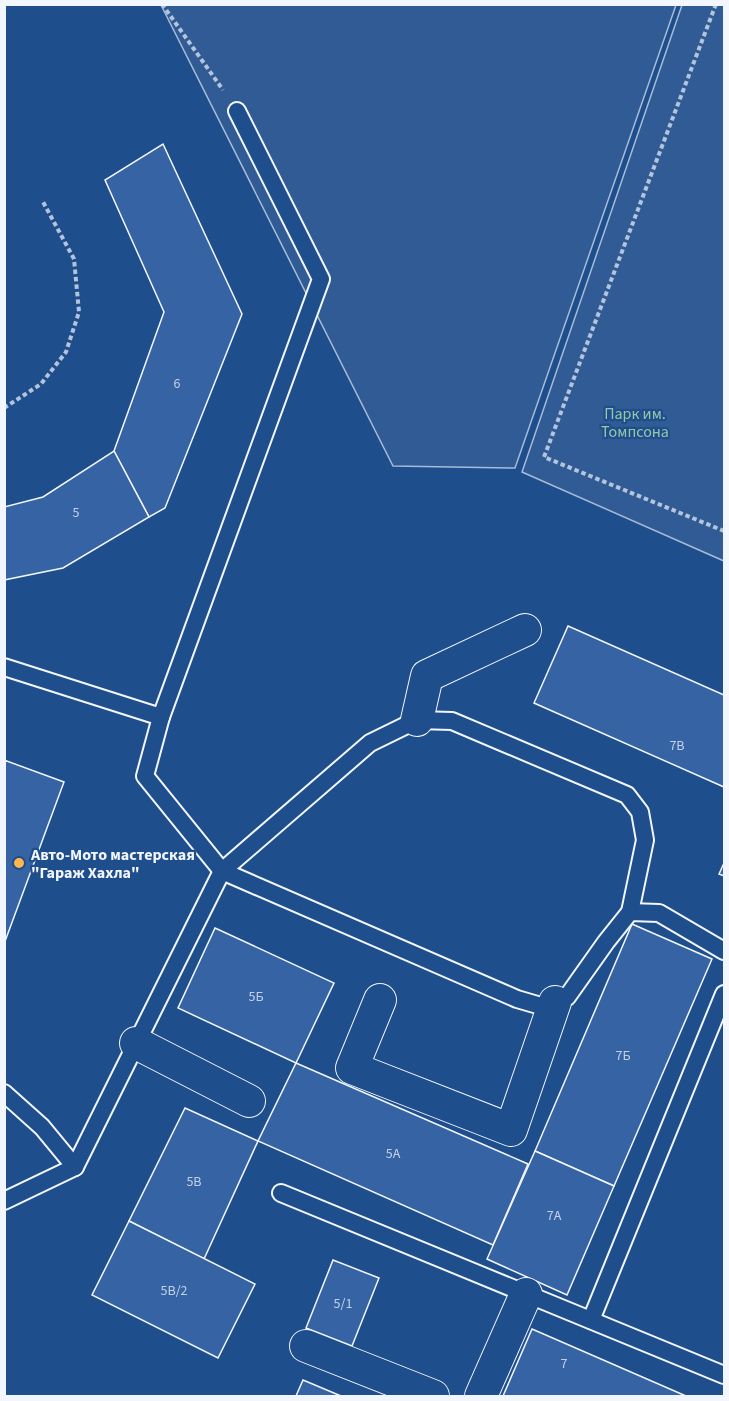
<svg xmlns="http://www.w3.org/2000/svg" width="729" height="1401" font-family="'Source Sans 3',sans-serif">
  <rect width="100%" height="100%" fill="#1f4e8c"/>
  <!-- built -->
  <g fill="#305b95" stroke="#a8bbd7" stroke-width="1.5">
    <polygon points="161,5 676,5 515,468 393,466"/>
    <polygon points="682,5 724,5 724,561 522,472"/>
  </g>
  <!-- building -->
  <g fill="#3563a3" stroke="#f2f6ff" stroke-width="1.5">
    <polygon points="163,144 242,314 165,508 149,517 114,451 164,312 105,180"/>
    <polygon points="114,451 149,517 63,568 4,580 4,507 43,497"/>
    <polygon points="568,626 724,695 724,787 534,703"/>
    <polygon points="4,760 64,782 4,944"/>
    <polygon points="724,863 724,876 719,874"/>
    <polygon points="632,924 712,959 614,1186 535,1151"/>
    <polygon points="215,928 334,983 296,1063 178,1008"/>
    <polygon points="296,1063 528,1164 493,1245 258,1141"/>
    <polygon points="185,1108 258,1141 204,1259 129,1221"/>
    <polygon points="535,1151 614,1186 567,1295 487,1259"/>
    <polygon points="129,1221 255,1284 218,1358 92,1295"/>
    <polygon points="333,1260 379,1278 352,1346 306,1328"/>
    <polygon points="532,1329 686,1396 503,1396"/>
    <polygon points="303,1380 341,1396 296,1396"/>
  </g>
  <g fill="none" stroke-linecap="round" stroke-linejoin="round">
    <defs>
      <g id="lane">
        <polyline points="4,667 161,717 145,776 222,871 370,743 417,720 452,721 627,795 640,812 645,840 630,912"/>
        <polyline points="161,717 321,279 237,111"/>
        <polyline points="4,1093 42,1127 75,1167"/>
        <polyline points="281,1193 724,1375"/>
        <polyline points="4,1201 75,1167 222,871 517,999 541,1006 567,997 606,942 630,912 659,913 724,951"/>
        <polyline points="591,1320 724,994"/>
      </g>
      <g id="street">
        <polyline points="417,720 427,676 525,630"/>
        <polyline points="380,1000 352,1068 511,1130 555,1002"/>
        <polyline points="136,1043 249,1101"/>
        <polyline points="306,1346 433,1396"/>
        <polyline points="481,1396 526,1294"/>
      </g>
    </defs>
    <!-- lane casing -->
    <use href="#lane" stroke="#f2f6ff" stroke-width="20"/>
    <!-- street casing -->
    <use href="#street" stroke="#f2f6ff" stroke-width="34"/>
    <!-- path -->
    <g stroke="#b3c4dc" stroke-width="4" stroke-dasharray="4.5 3" stroke-linecap="butt">
      <polyline points="162,4 223,90"/>
      <polyline points="716,4 544,457 724,531"/>
      <polyline points="4,408 41,384 66,352 79,312 74,259 42,200"/>
    </g>
    <!-- lane -->
    <use href="#lane" stroke="#1f4e8c" stroke-width="16"/>
    <!-- street -->
    <use href="#street" stroke="#1f4e8c" stroke-width="32"/>
  </g>
  <!-- markers -->
  <circle fill="#ffb74d" stroke="#1f4e8c" stroke-width="2" cx="19" cy="863" r="6"/>
  <g text-anchor="middle" stroke-width="4.5" stroke-linejoin="round" paint-order="stroke">
    <!-- number labels -->
    <g font-size="14" fill="#c3d1e8">
      <text x="177" y="388">6</text>
      <text x="76" y="517">5</text>
      <text x="677" y="750">7В</text>
      <text x="256" y="1001">5Б</text>
      <text x="623" y="1060">7Б</text>
      <text x="393" y="1158">5А</text>
      <text x="194" y="1186">5В</text>
      <text x="554" y="1220">7А</text>
      <text x="174" y="1295">5В/2</text>
      <text x="343" y="1308">5/1</text>
      <text x="564" y="1368">7</text>
    </g>
    <!-- park labels -->
    <g font-size="16" fill="#97c8a6" stroke="#1f4e8c">
      <text x="635" y="419">Парк им.<tspan x="635" dy="18">Томпсона</tspan></text>
    </g>
    <!-- poi labels -->
    <g font-size="16" font-weight="bold" fill="#f2f6ff" stroke="#1f4e8c" text-anchor="start">
      <text x="31" y="860">Авто-Мото мастерская<tspan x="31" dy="18">"Гараж Хахла"</tspan></text>
    </g>
  </g>
  <!-- border -->
  <rect width="729" height="1401" fill="none" stroke="#f2f6ff" stroke-width="12"/>
</svg>
